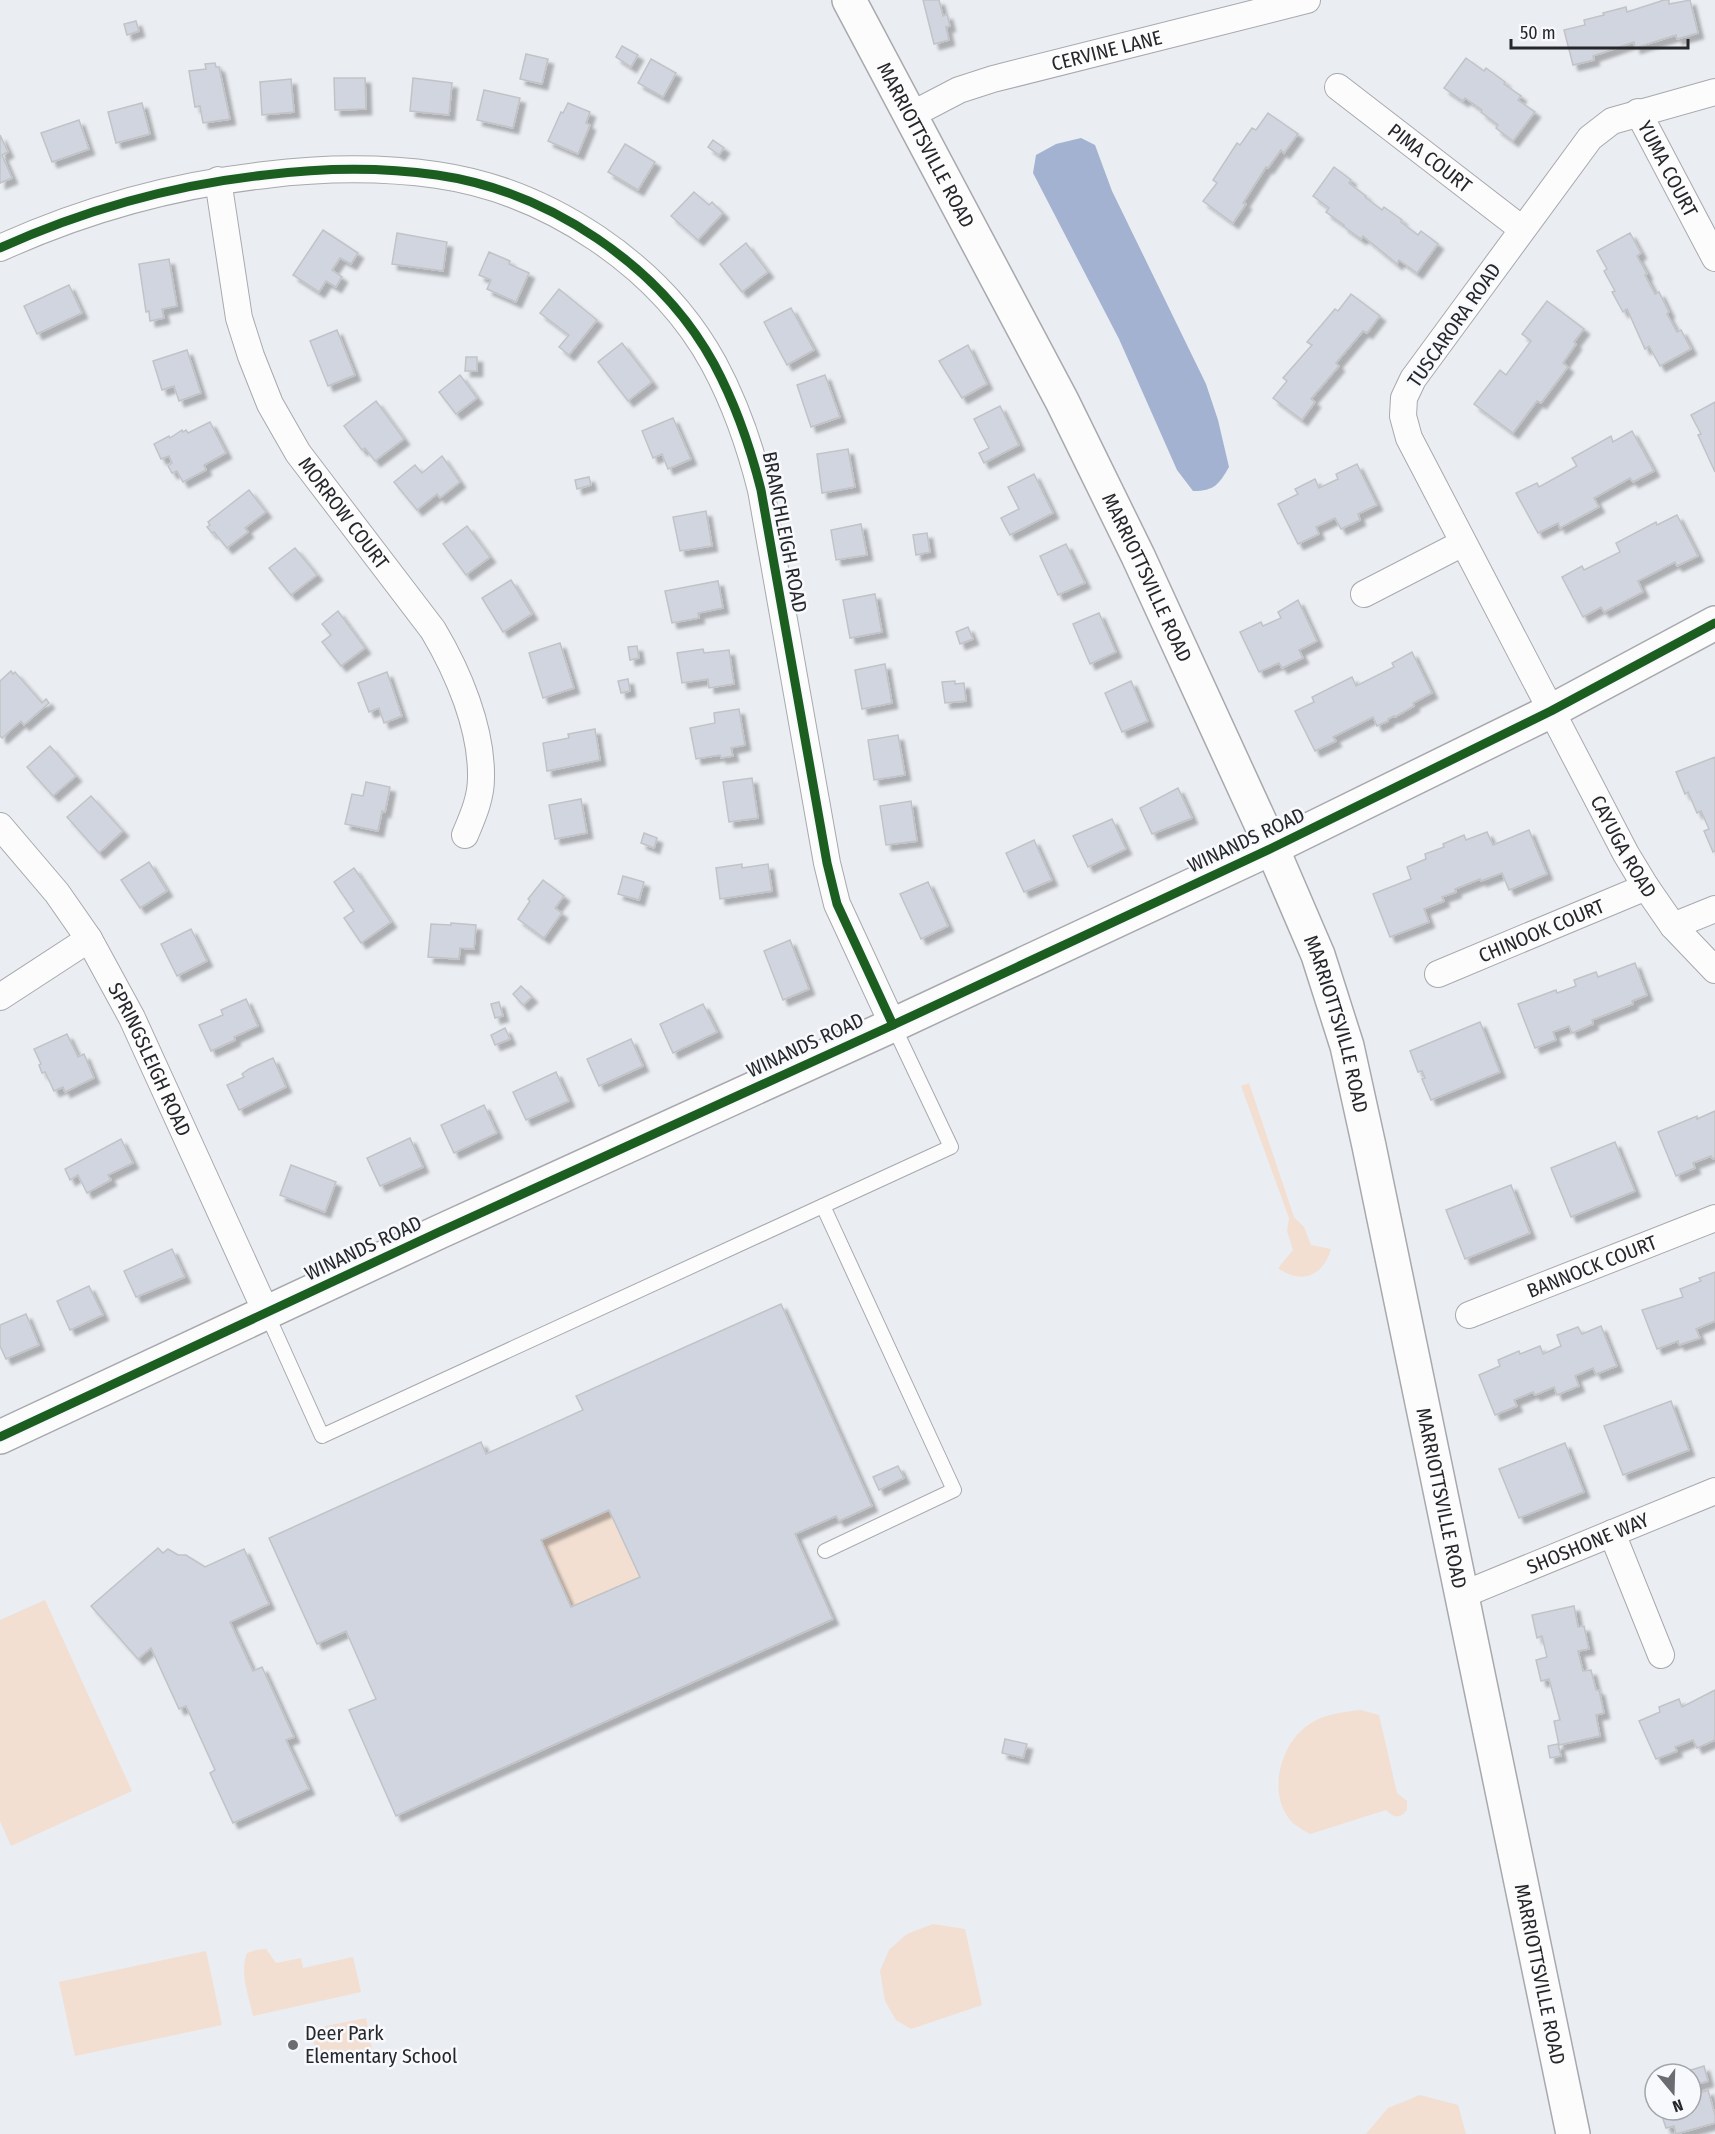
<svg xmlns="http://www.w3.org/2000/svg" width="1715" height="2134" font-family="'Fira Sans Condensed',sans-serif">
  <defs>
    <filter id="shadow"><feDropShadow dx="5.5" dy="5.5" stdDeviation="1.5" flood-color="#0004"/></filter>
  </defs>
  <rect width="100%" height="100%" fill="#eaedf2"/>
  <!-- green -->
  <g fill="#f2dfd2">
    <path d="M1249 1083 1294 1217 1304 1227 1311 1245 1331 1249C1323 1276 1302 1285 1278 1268L1293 1250 1287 1231 1289 1218 1241 1086Z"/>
    <polygon points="609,1510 640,1577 571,1607 541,1540"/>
    <polygon points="45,1600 132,1791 11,1846 0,1821 0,1620"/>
    <path d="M1361 1710 1379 1715 1397 1793 1407 1801V1810C1400 1819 1394 1818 1386 1810L1310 1834C1305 1831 1299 1828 1294 1824 1266 1798 1279 1745 1308 1725 1324 1714 1342 1712 1361 1710Z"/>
    <polygon points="933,1924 965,1929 982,2005 911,2029 896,2020 885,2001 880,1971 889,1950 907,1934"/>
    <path d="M266 1949 276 1963 301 1958 303 1968 353 1957 361 1992 253 2016C249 1996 239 1973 247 1953L256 1950Z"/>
    <polygon points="206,1951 222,2025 75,2056 59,1982"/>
    <polygon points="366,2018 372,2049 317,2060 311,2029"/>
    <polygon points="1420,2095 1458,2105 1466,2134 1366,2134 1388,2108"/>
  </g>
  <!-- water -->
  <path fill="#a3b2d1" d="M1081 138 1095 145 1112 191 1206 384 1218 420 1229 467C1219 484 1215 491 1193 491L1177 470 1119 339 1033 173 1036 155 1056 144Z"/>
  <!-- building -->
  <g fill="#d0d5df" stroke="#c1c3c7" stroke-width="1.5" fill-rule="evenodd" filter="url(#shadow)">
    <polygon points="923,0 939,0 943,16 947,14 950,26 946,27 949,40 934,44"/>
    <polygon points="1664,0 1669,0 1669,4 1690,0 1698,33 1677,39 1676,35 1635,48 1634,42 1593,56 1594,60 1573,65 1564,30 1585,25 1584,20 1604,15 1603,13 1626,7 1627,12"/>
    <polygon points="136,21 139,31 127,35 124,24"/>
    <polygon points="622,46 638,55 631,67 616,57"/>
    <polygon points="526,54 548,59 542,84 520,79"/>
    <polygon points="1466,58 1484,71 1486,68 1505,82 1504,84 1521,96 1518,100 1535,112 1513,141 1496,128 1498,125 1481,112 1482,110 1465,98 1463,101 1444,88"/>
    <polygon points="651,59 676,73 663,97 638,83"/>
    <polygon points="215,63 216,67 219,67 230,119 203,123 200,106 195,107 189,71 206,69 205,64"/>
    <polygon points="334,78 365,78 366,109 335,110"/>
    <polygon points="413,78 452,83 449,115 410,111"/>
    <polygon points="291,79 294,112 262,115 260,82"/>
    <polygon points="484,90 520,98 513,128 477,120"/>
    <polygon points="142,103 150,134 116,143 108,112"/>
    <polygon points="568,103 590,112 586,123 590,125 578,154 548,141 561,112 563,113"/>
    <polygon points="1268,113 1298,134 1284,153 1281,150 1268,168 1266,167 1243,203 1246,204 1233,223 1203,201 1217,183 1213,180 1237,143 1240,145 1252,128 1256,130"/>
    <polygon points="79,120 89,149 52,162 41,133"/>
    <polygon points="0,135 8,152 2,155 12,178 0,183"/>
    <polygon points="713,140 724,148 719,155 708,147"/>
    <polygon points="625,144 655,162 638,190 608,172"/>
    <polygon points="1334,167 1351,180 1349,183 1366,196 1365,197 1382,210 1384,207 1402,220 1401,222 1418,235 1421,231 1438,244 1417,273 1399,260 1397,264 1363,236 1361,239 1343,226 1344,225 1326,212 1329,208 1313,196"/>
    <polygon points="694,192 709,205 712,202 723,213 698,240 671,216"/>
    <polygon points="323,230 358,253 351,264 340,258 332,270 342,277 336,287 326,281 319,292 293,275"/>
    <polygon points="397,233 447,242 443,271 392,264"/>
    <polygon points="1630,233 1641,253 1637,256 1647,274 1645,275 1655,294 1659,292 1669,312 1667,314 1677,332 1681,330 1691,349 1660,366 1649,346 1645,349 1627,309 1623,312 1612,292 1615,291 1604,271 1607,269 1597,251"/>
    <polygon points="746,243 768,272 742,292 720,264"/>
    <polygon points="489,252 510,261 509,264 529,273 516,302 487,289 491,280 479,275"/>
    <polygon points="169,259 177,306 162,309 164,318 150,321 149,311 146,312 139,264"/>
    <polygon points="69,285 82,313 37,334 24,306"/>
    <polygon points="559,289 597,320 569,355 559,347 569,335 540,313"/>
    <polygon points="1351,294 1380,316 1367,333 1363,331 1336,363 1339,366 1311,399 1315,402 1302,420 1273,398 1287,381 1283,378 1312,345 1307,342 1335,309 1338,311"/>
    <polygon points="1547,301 1584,329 1574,342 1576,344 1563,363 1568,367 1541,403 1537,401 1513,433 1474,404 1500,370 1506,375 1531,341 1522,334"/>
    <polygon points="791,308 814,350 787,365 764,322"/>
    <polygon points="337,330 355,375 328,386 310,341"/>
    <polygon points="622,343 652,382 628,401 598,362"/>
    <polygon points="968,345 987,384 962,398 939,361"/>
    <polygon points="187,350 201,393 179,401 174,386 162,390 153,361"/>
    <polygon points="466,357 477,357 477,371 465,371"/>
    <polygon points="460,375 477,398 456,414 439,392"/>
    <polygon points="825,375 840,417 811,427 797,385"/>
    <polygon points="376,401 404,439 375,461 365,448 362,450 344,426"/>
    <polygon points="1715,402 1715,472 1698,435 1701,434 1691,415"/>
    <polygon points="1000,406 1019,445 984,463 979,453 989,448 974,419"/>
    <polygon points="673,418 691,459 668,469 662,454 653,458 642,431"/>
    <polygon points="210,422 226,453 204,465 206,470 183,482 177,471 172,473 168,466 172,463 169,456 161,459 154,444 169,436 170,438 182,430 183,432 186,430 188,433"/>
    <polygon points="1632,431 1654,471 1633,482 1630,478 1594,498 1599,507 1560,528 1558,523 1538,533 1516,493 1537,483 1539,487 1577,466 1572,458 1611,436 1613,442"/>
    <polygon points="848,449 855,487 822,493 817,454"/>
    <polygon points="442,456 460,482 440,498 437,494 417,510 394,482 415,465 422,473"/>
    <polygon points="1357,464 1377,505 1358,514 1360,520 1341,529 1335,518 1316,527 1319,534 1298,544 1278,504 1298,494 1295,489 1315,479 1319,488 1338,479 1336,474"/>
    <polygon points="1034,474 1053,513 1010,535 1001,518 1019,509 1008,487"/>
    <polygon points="589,477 591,485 577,489 575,480"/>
    <polygon points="249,490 266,512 245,528 248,532 227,548 214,532 212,533 207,527 210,525 208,522"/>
    <polygon points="706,511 712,546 680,551 673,517"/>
    <polygon points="1677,515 1698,556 1677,566 1675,562 1638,581 1643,592 1604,612 1601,607 1583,617 1562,577 1582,566 1584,570 1620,552 1616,543 1656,522 1657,525"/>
    <polygon points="861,524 867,555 836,560 831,530"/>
    <polygon points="467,526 490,557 466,575 443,544"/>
    <polygon points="927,533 930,552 916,555 913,535"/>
    <polygon points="1066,544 1085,583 1058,595 1040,556"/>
    <polygon points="295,548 317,575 291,595 269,568"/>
    <polygon points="511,580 532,614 503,632 482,598"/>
    <polygon points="718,581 723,608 698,613 699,618 672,623 665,591"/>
    <polygon points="875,594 882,632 850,638 843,600"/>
    <polygon points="1298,600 1317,641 1299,650 1303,658 1282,668 1279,663 1259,672 1240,632 1261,622 1263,626 1281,618 1278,612"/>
    <polygon points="338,611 365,648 341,666 322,642 331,635 322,624"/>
    <polygon points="1099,613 1116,652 1090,664 1073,624"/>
    <polygon points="968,627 973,639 960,644 956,632"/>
    <polygon points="560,643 574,688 543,698 529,653"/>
    <polygon points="637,646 639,658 630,660 628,647"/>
    <polygon points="703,649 704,653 729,650 734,684 709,688 708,679 682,683 677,653"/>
    <polygon points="1412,652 1432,693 1413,703 1414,706 1395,717 1394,716 1388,719 1388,721 1377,726 1373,717 1333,737 1336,741 1315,751 1295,711 1314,702 1312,697 1352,677 1356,686 1394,667 1392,663"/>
    <polygon points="885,664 892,703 862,709 855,670"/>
    <polygon points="11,671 13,674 15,672 42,703 46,699 49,703 24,725 21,721 2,738 0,736 0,681"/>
    <polygon points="387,672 402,716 384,723 379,708 369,712 358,683"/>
    <polygon points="628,679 630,691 621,693 618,681"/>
    <polygon points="955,681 955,684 964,683 966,701 945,703 942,682"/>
    <polygon points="1131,681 1148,721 1122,732 1105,693"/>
    <polygon points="739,709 745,745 731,748 733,756 721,758 720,755 696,759 690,728 715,723 714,713"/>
    <polygon points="595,729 600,760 547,771 543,743 569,738 568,734"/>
    <polygon points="898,735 905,775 874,780 868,740"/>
    <polygon points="50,746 76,776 53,796 27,767"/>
    <polygon points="1715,757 1715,851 1713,852 1704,831 1709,829 1701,811 1697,813 1688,792 1685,794 1676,772"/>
    <polygon points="752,778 758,818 729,822 723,782"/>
    <polygon points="366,782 390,787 385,812 382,811 378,831 345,824 352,794 363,796"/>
    <polygon points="1178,788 1192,818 1152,834 1140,808"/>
    <polygon points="91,796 123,831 99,853 67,817"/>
    <polygon points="581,799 587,833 555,839 549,805"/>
    <polygon points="911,801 917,841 886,845 880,806"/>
    <polygon points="1112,819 1126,849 1088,867 1073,836"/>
    <polygon points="1529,830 1547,874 1509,890 1502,873 1481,881 1480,879 1455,889 1456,892 1442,897 1444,901 1424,909 1429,922 1390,937 1373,894 1411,879 1407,867 1426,859 1425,854 1444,847 1443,844 1464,835 1466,840 1487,832 1493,845"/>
    <polygon points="644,833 657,838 654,848 641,843"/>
    <polygon points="1034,840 1052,880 1024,892 1006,853"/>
    <polygon points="149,862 167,891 140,908 121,880"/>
    <polygon points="742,864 742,868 768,864 772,891 720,899 716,868"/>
    <polygon points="354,868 391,922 361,943 344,918 354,911 334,882"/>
    <polygon points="623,876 644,882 639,900 618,894"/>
    <polygon points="543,880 564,896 555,908 562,913 544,938 518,919 530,901 528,899"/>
    <polygon points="928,882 948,926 921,939 900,894"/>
    <polygon points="451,923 476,925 474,949 460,948 459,959 428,957 431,924 451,925"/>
    <polygon points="191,929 207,961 177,976 161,944"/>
    <polygon points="790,940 809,989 783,1000 764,951"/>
    <polygon points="1635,963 1647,995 1632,1001 1633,1004 1592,1020 1593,1024 1572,1033 1569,1026 1553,1032 1556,1040 1535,1048 1518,1004 1556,990 1557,993 1576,986 1574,980 1596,972 1598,977"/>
    <polygon points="521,986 532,997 523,1005 513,994"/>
    <polygon points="246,999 258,1026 234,1037 235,1040 211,1051 199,1025 223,1015 221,1010"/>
    <polygon points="499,1002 503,1016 495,1018 491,1004"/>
    <polygon points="703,1004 717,1032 673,1053 660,1024"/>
    <polygon points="1480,1022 1500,1072 1431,1100 1422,1079 1425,1078 1422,1071 1418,1072 1410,1051"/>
    <polygon points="505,1028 510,1039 495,1045 491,1035"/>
    <polygon points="67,1034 78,1057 84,1054 94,1078 65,1092 63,1087 54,1091 45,1072 42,1073 39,1065 41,1064 34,1049"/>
    <polygon points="631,1039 643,1066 599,1086 587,1059"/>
    <polygon points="273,1058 286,1087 239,1110 227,1085 244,1077 242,1074 249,1069"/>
    <polygon points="556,1072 569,1101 526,1120 513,1092"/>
    <polygon points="484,1105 497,1133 454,1153 441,1125"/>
    <polygon points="1715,1111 1715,1158 1713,1159 1711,1156 1693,1163 1695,1168 1676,1176 1658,1132 1697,1116 1697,1119"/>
    <polygon points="410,1138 423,1167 380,1186 367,1158"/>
    <polygon points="121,1139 133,1163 108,1175 111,1180 87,1193 78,1175 70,1180 65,1169"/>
    <polygon points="1615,1142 1635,1191 1571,1217 1551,1168"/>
    <polygon points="291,1165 336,1182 325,1212 280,1195"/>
    <polygon points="1511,1185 1530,1233 1465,1259 1446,1210"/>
    <polygon points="172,1249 185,1277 136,1297 124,1271"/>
    <polygon points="1715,1272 1715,1321 1696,1329 1700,1338 1679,1345 1678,1341 1657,1349 1642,1310 1683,1297 1680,1289 1701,1281 1699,1278"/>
    <polygon points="89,1286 103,1315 70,1330 57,1301"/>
    <path d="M781 1304 872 1506 839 1521 836 1516 795 1534 833 1619 396 1816 349 1710 376 1699 346 1631 317 1644 269 1538 481 1442 486 1454 583 1410 576 1396ZM609 1510 640 1577 571 1607 541 1540Z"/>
    <polygon points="26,1314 39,1345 6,1359 0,1346 0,1325"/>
    <polygon points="1601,1326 1617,1366 1596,1374 1593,1368 1575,1376 1579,1386 1557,1395 1554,1387 1535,1395 1533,1392 1514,1400 1517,1406 1495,1415 1479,1375 1500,1366 1498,1360 1519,1351 1520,1354 1540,1346 1543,1354 1561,1346 1557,1335 1578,1327 1582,1334"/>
    <polygon points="1671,1401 1689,1450 1623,1475 1604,1426"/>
    <polygon points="1565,1443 1584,1492 1519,1518 1499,1469"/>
    <polygon points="898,1466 904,1478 879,1490 873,1477"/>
    <polygon points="158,1548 163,1553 168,1549 178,1555 186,1555 205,1567 244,1549 269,1604 230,1622 253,1671 262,1667 294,1737 286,1740 309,1789 233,1823 210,1773 215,1770 186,1706 179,1709 151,1648 138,1659 91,1606"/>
    <polygon points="1574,1606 1578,1627 1584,1626 1589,1649 1578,1651 1583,1671 1591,1670 1596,1690 1599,1690 1604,1713 1596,1715 1600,1736 1559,1745 1554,1721 1560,1720 1549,1679 1541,1681 1536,1660 1547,1657 1542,1636 1537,1638 1532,1615"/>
    <polygon points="1715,1690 1715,1740 1697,1748 1693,1740 1675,1747 1677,1751 1656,1759 1639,1721 1660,1712 1659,1707 1679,1699 1682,1707"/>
    <polygon points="1005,1739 1027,1744 1023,1758 1002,1753"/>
    <polygon points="1558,1744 1561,1756 1550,1758 1548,1746"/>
    <polygon points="1704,2066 1708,2081 1696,2085 1699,2093 1708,2090 1715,2115 1715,2123 1676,2134 1674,2126 1666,2128 1660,2110 1691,2110 1691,2074 1678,2074"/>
  </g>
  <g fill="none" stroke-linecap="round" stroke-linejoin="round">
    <defs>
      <g id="lane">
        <polyline points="823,1206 954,1490 825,1551"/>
        <polyline points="267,1314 322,1436 951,1147 893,1025"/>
      </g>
      <g id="street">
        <path id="s1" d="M1338 87 1522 229"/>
        <path id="s2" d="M1715 92 1612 121 1590 138 1413 379 1404 398 1403 416 1409 438 1626 854 1646 887 1673 926 1715 970"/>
        <path id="s3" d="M1638 112 1715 258"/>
        <path id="s4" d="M911 115 959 90 993 79 1307 0"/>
        <path id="s5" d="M218 180 239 318 251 356 270 404 298 453 433 630C458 672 482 728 481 778 481 798 473 816 465 835"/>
        <path d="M0 248C84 210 173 185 265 175 322 168 380 167 437 175 548 191 660 265 714 364 736 405 750 446 761 490L827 863 837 904 893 1025"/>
        <polyline points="1364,594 1463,543"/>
        <path id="s6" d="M0 826 57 893 89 939 132 1018 267 1314"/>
        <polyline points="1673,926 1715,909"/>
        <path id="s7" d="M1438 974 1646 887"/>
        <polyline points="0,997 89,939"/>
        <path id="s8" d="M1469 1315 1715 1218"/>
        <polyline points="1612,1533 1661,1655"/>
        <path id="s9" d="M1462 1595 1715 1491"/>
      </g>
      <g id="secondary">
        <path id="s10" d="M849 0 1062 401 1138 556 1272 848 1318 955 1347 1046 1369 1146 1573 2134"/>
        <polyline points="0,1437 439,1232 893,1025 1272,848 1551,711 1715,623"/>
      </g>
    </defs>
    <!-- lane casing -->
    <use href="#lane" stroke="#a7a9ad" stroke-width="16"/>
    <!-- street casing -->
    <use href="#street" stroke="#a7a9ad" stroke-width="28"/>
    <!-- secondary casing -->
    <use href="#secondary" stroke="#a7a9ad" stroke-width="36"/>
    <!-- lane -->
    <use href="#lane" stroke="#fcfcfd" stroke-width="14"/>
    <!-- street -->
    <use href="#street" stroke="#fcfcfd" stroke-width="26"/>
    <!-- secondary -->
    <use href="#secondary" stroke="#fcfcfd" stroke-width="33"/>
    <defs>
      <g id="cycleway">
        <path d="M0 248C84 210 173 185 265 175 322 168 380 167 437 175 548 191 660 265 714 364 736 405 750 446 761 490L827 863 837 904 893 1025"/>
        <polyline points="0,1437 439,1232 893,1025 1272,848 1551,711 1715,623"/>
      </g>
    </defs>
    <!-- cycleway casing -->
    <use href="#cycleway" stroke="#f7f9fd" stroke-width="13"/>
    <!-- cycleway -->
    <use href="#cycleway" stroke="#1b5e20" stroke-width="9"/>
  </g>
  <!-- markers -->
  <circle fill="#6a6c71" stroke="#f7f9fd" stroke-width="2" cx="293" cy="2045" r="6"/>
  <g text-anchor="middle" stroke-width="5" stroke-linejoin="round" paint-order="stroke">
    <!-- street labels -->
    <g font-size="20" fill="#25272b" stroke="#f7f9fd">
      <text dy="7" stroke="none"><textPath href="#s4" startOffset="207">CERVINE LANE</textPath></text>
      <text dy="7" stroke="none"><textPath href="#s10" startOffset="164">MARRIOTTSVILLE ROAD</textPath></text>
      <text dy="7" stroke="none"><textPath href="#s1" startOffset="116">PIMA COURT</textPath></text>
      <text dy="7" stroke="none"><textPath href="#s3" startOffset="64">YUMA COURT</textPath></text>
      <text transform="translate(1454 325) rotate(-55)" y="7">TUSCARORA ROAD</text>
      <text dy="7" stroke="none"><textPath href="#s5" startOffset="363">MORROW COURT</textPath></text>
      <text transform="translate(785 532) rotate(79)" y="7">BRANCHLEIGH ROAD</text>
      <text dy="7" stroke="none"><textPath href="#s10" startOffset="650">MARRIOTTSVILLE ROAD</textPath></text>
      <text transform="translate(1246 840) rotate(-25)" y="7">WINANDS ROAD</text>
      <text dy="7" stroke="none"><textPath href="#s2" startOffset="957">CAYUGA ROAD</textPath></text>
      <text dy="7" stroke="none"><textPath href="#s7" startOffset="112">CHINOOK COURT</textPath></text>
      <text dy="7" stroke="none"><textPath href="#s10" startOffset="1136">MARRIOTTSVILLE ROAD</textPath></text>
      <text transform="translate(805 1045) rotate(-25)" y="7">WINANDS ROAD</text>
      <text dy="7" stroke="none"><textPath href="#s6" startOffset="279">SPRINGSLEIGH ROAD</textPath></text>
      <text transform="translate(363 1248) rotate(-25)" y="7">WINANDS ROAD</text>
      <text dy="7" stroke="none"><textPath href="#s8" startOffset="132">BANNOCK COURT</textPath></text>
      <text dy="7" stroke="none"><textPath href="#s10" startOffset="1622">MARRIOTTSVILLE ROAD</textPath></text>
      <text dy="7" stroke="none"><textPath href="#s9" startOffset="136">SHOSHONE WAY</textPath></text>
      <text dy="7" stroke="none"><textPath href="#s10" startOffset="2108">MARRIOTTSVILLE ROAD</textPath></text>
    </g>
    <!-- poi labels -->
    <g font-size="20" fill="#25272b" stroke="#f7f9fd" text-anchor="start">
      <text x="305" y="2040">Deer Park<tspan x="305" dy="23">Elementary School</tspan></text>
    </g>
  </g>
  <!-- north arrow -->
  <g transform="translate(1673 2092) rotate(161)"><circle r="28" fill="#f7f9fd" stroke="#a3a5a9" stroke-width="1.5"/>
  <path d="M0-4.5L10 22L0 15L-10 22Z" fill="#6a6c71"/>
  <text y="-9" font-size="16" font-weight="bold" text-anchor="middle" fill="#25272b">N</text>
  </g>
  <!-- scale -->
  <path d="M1511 39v9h177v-9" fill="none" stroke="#25272b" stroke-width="3"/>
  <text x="1520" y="39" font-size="18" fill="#25272b" stroke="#f7f9fd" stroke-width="4.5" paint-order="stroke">50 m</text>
</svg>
